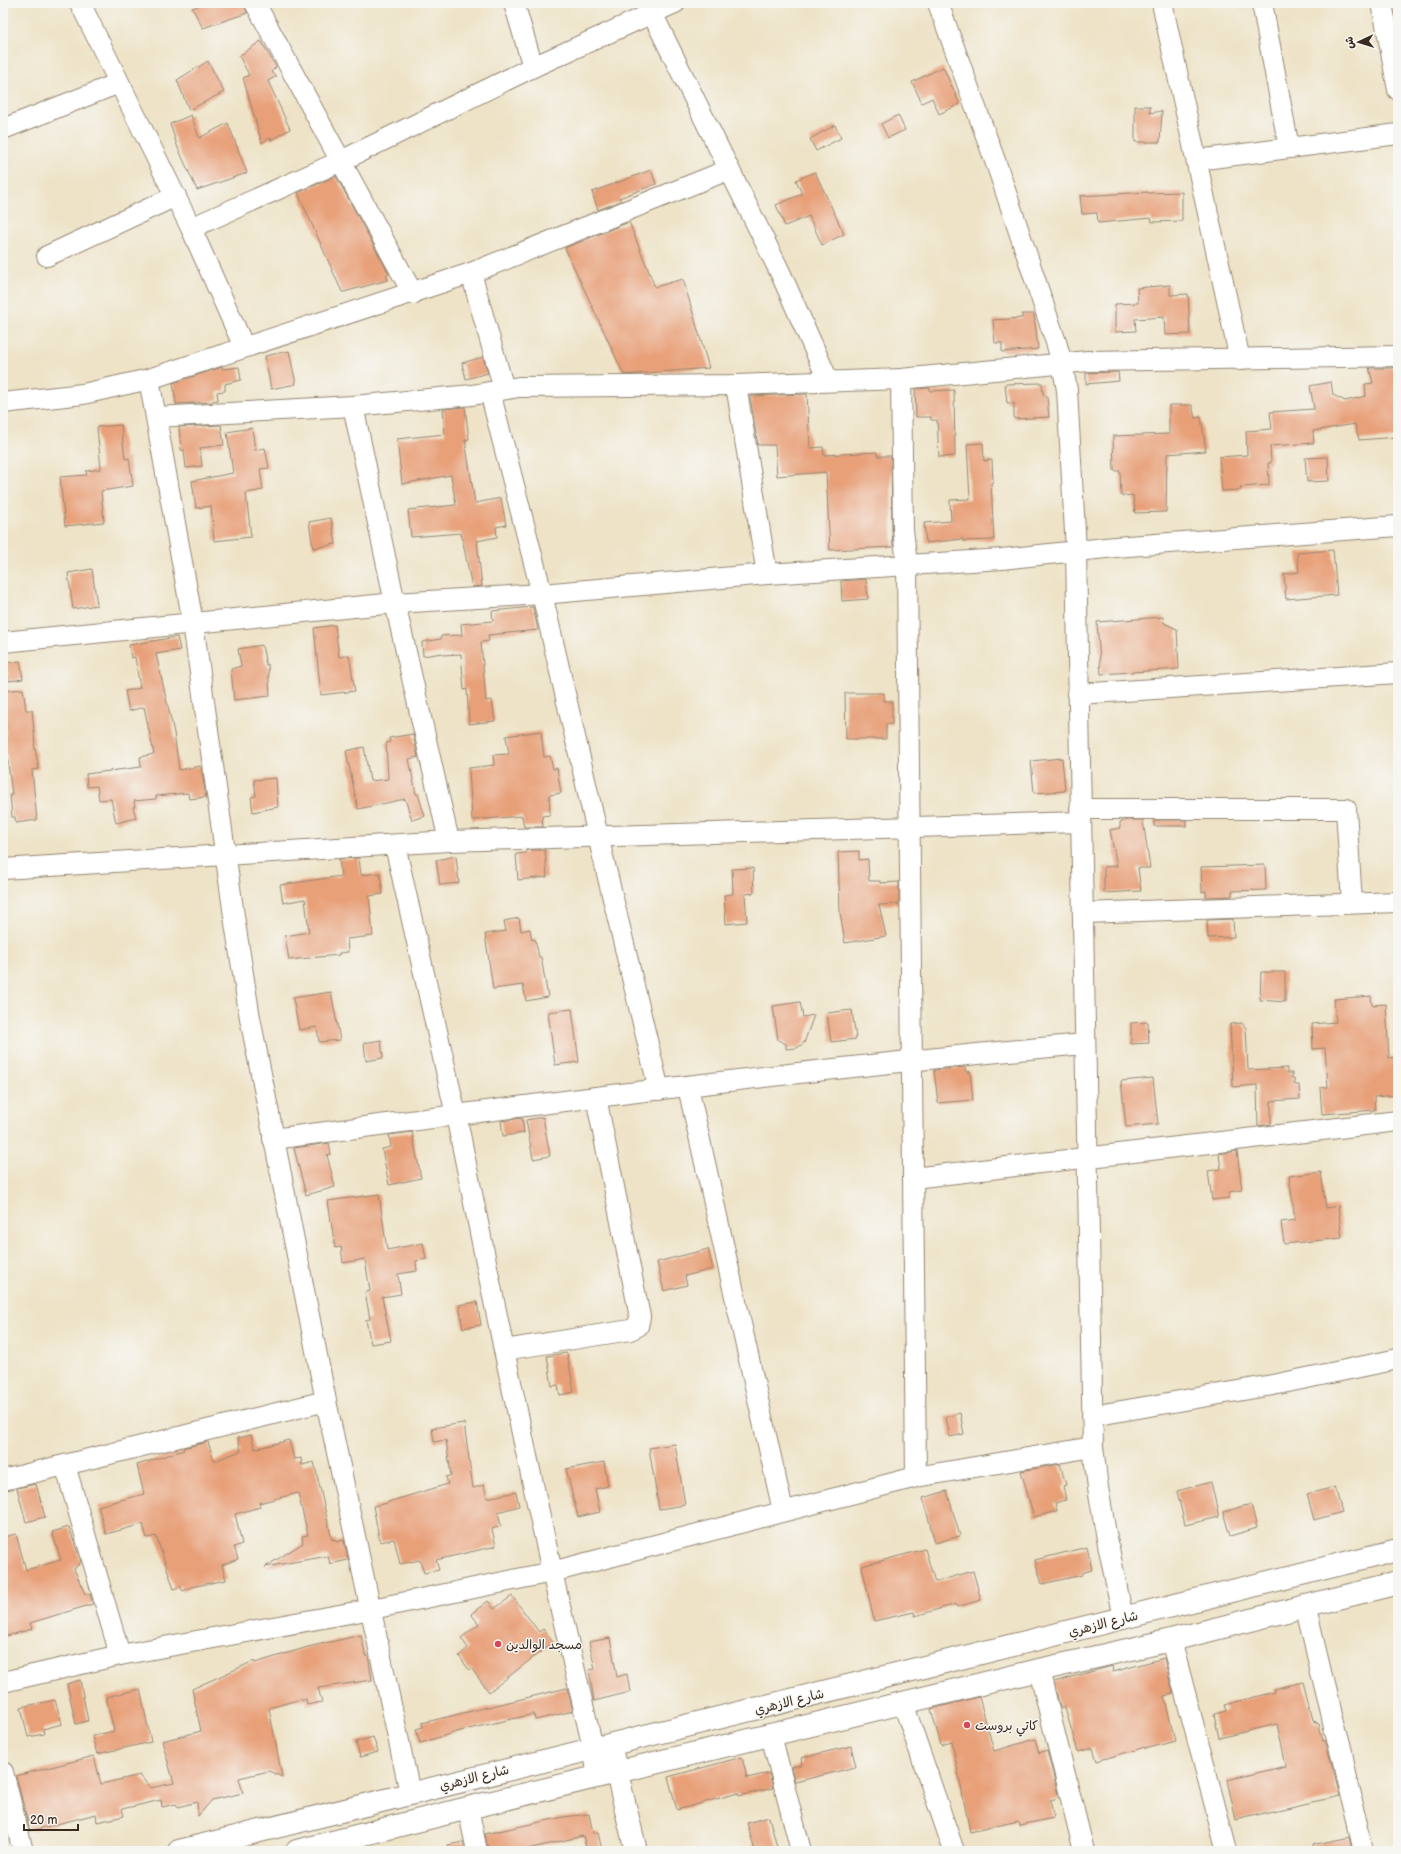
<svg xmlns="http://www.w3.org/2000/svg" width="1401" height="1854" font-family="'Balsamiq Sans','Playpen Sans Arabic',sans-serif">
  <rect width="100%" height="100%" fill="#f6f6f2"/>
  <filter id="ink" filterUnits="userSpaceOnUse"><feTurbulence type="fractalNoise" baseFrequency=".025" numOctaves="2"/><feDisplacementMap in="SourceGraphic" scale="8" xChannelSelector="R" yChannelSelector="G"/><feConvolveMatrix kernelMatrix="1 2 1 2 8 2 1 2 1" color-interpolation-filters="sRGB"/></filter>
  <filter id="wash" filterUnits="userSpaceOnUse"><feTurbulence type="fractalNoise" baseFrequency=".012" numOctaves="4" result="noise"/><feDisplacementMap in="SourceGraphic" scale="16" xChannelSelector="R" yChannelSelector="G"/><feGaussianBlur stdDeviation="0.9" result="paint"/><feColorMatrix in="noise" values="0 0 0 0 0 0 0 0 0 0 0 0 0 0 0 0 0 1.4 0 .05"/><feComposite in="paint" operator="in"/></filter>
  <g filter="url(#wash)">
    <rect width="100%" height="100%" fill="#eee3c7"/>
    <g id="blocks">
      <!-- building -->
      <g fill="#e8a079">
        <polygon points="207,3 244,3 247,13 203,28 192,8"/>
        <polygon points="261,41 276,67 271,72 277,76 268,81 290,129 271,140 270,138 262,143 243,78 249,75 239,56"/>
        <polygon points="208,61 224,92 189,110 177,80"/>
        <polygon points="943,67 960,104 939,114 932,98 922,103 912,82"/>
        <polygon points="1135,106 1150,106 1150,113 1162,111 1160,142 1135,142"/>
        <polygon points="191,115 199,138 228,123 247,173 197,190 178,148 170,124"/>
        <polygon points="898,115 905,130 888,138 881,124"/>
        <polygon points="835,125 841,138 816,151 810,139"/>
        <polygon points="651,170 656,184 619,198 621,201 598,210 592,192"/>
        <polygon points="815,172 844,234 822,245 809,216 785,226 776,205 802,194 796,180"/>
        <polygon points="336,176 389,274 386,275 388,280 344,292 342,292 298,193"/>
        <polygon points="1148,192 1148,193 1182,192 1182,221 1152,222 1151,218 1098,223 1097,213 1082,214 1080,196"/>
        <polygon points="629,222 655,287 683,279 709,368 624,375 565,248"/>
        <polygon points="1170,285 1170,295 1188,294 1190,334 1165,335 1164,317 1135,319 1136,331 1115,332 1115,304 1138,303 1137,288"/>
        <polygon points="1022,314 1034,314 1038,349 1002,352 1002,343 995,343 993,320 1022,318"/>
        <polygon points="289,351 296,384 271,389 265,356"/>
        <polygon points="483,357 488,373 466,379 462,363"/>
        <polygon points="222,367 223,369 239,367 241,380 225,384 225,391 217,392 218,400 213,401 213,402 176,404 173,383"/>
        <polygon points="1369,368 1398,368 1398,437 1359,440 1355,424 1313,431 1314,443 1270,446 1271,463 1268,463 1269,485 1240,487 1241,490 1222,491 1219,457 1247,455 1246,431 1272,429 1270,412 1314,409 1310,386 1331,382 1333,395 1345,401 1366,396 1365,384 1373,383"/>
        <polygon points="1118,372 1119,381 1086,384 1086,373"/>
        <polygon points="1042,383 1043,394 1047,397 1049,417 1014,419 1014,403 1007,403 1005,384"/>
        <polygon points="930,388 930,391 954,390 955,456 939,457 937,420 931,420 931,417 916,417 915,389"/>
        <polygon points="807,394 810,448 823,447 824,455 877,452 877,456 891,456 892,530 893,547 830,550 826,472 777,476 775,445 758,445 750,396"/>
        <polygon points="1169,405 1192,405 1195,418 1201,417 1206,451 1167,454 1166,512 1135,513 1133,495 1121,496 1120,471 1114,471 1113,436 1169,434"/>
        <polygon points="465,407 469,439 465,440 475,503 501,498 506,525 496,527 497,537 477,541 482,586 472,587 461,533 411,537 408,510 456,505 451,475 402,484 397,439 445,434 443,409"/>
        <polygon points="121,425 125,459 129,458 133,486 101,491 104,522 65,526 60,477 87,475 86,471 101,469 97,427"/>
        <polygon points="221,425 224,445 200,448 202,466 186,468 184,450 181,450 179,427"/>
        <polygon points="252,428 255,450 265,448 269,468 260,469 263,490 246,493 251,537 214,541 211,506 196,508 192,481 233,473 227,432"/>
        <polygon points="983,443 984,461 992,460 993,482 991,483 994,540 963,541 963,539 926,543 924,523 951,521 950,500 970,499 967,444"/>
        <polygon points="1328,457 1329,481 1307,482 1305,458"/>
        <polygon points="331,518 336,544 313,548 309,522"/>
        <polygon points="1333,550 1337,595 1286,599 1284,574 1299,572 1297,553"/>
        <polygon points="92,569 97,605 73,609 68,573"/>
        <polygon points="866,579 868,599 842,601 841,581"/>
        <polygon points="533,607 538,630 488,635 489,641 481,642 486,701 492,700 495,721 469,724 467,689 464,690 461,654 442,655 442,653 423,656 422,642 441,639 441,636 462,635 461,624 493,621 492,611"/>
        <polygon points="1163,617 1164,623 1177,629 1179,669 1101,674 1097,622"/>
        <polygon points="335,625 339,657 349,655 355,691 321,695 314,628"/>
        <polygon points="177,637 180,650 156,654 174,733 179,770 201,766 206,797 189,799 188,793 156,796 156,799 134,801 135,807 133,807 136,818 116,823 111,799 99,800 97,786 87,787 86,774 141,767 140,757 154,754 144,707 129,711 125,691 140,688 135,657 131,658 129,645"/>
        <polygon points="262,645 266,665 268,664 270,696 234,700 231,669 241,666 238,649"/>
        <polygon points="20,661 23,679 9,681 6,663"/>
        <polygon points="23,689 26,710 32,710 35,744 34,744 39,769 32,770 37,820 16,823 15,817 12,817 10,794 12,794 5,740 6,726 3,691"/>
        <polygon points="845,693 884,693 884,701 892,701 892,724 886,724 886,739 846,739"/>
        <polygon points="541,731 544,757 550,756 553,769 557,768 561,793 549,795 550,815 542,816 543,827 524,827 522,816 472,820 469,768 494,765 493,755 509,754 506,736"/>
        <polygon points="413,734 418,757 409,759 416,794 418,794 425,816 412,820 405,799 358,809 346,751 364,747 370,781 388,779 386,743 390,742 389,738"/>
        <polygon points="1062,758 1065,791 1034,793 1031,761"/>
        <polygon points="276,778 278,807 253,812 251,797 256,796 254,780"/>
        <polygon points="1128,820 1143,820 1150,868 1138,868 1141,891 1104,893 1104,867 1117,866 1110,830 1120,828 1120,822"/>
        <rect x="1154" y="820" width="32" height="6"/>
        <polygon points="526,850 545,850 547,877 518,880 516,854 526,853"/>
        <polygon points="859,851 859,860 868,859 869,881 880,881 880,883 899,882 899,904 879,905 886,936 845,943 840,912 838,852"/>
        <polygon points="456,856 459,883 440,885 436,860"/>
        <polygon points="359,858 361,875 380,873 383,894 369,896 373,936 347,939 348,952 339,953 339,955 289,960 285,936 309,932 305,899 283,903 280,885 341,876 339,859"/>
        <polygon points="1265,865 1266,890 1232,891 1232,896 1206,897 1206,891 1202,892 1201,867"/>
        <polygon points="753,868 754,893 745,894 747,922 726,924 724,895 733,894 732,869"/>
        <polygon points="519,918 521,931 530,929 532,940 535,939 539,957 541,957 548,997 526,1001 523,985 493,989 485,934 506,931 504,921"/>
        <polygon points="1233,919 1234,937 1208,938 1207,920"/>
        <polygon points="1261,972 1285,972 1285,1002 1260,1000"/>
        <polygon points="331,992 340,1040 319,1042 317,1027 299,1030 293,998"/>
        <polygon points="1371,996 1372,1005 1386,1004 1389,1058 1398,1057 1398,1095 1374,1097 1375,1110 1322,1114 1320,1088 1328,1087 1325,1048 1313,1049 1312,1024 1336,1022 1334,999"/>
        <polygon points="800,1002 803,1017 814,1015 804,1043 797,1048 786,1049 786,1044 778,1040 773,1006"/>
        <polygon points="572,1009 579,1062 555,1065 548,1012"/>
        <polygon points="852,1010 856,1039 831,1042 827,1013"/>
        <polygon points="1148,1022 1149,1043 1131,1044 1131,1023"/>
        <polygon points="1242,1023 1246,1028 1248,1070 1287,1068 1287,1073 1292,1073 1292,1078 1294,1078 1295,1085 1299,1085 1300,1099 1271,1101 1271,1124 1258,1126 1257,1085 1233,1087 1230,1024"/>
        <polygon points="381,1040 383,1058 366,1061 364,1043"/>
        <polygon points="965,1067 966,1072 970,1071 973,1100 938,1103 934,1070"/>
        <polygon points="1153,1078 1158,1124 1126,1127 1121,1081"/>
        <polygon points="543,1117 550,1156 533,1159 526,1120"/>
        <polygon points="522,1118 524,1133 503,1136 501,1121"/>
        <polygon points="412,1132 421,1178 389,1185 382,1149 391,1147 389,1135"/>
        <polygon points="329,1143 331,1154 327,1155 335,1187 306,1195 294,1148"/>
        <polygon points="1237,1151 1242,1190 1229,1192 1229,1198 1212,1200 1208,1171 1221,1169 1219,1154"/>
        <polygon points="1321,1172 1326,1208 1338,1206 1342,1238 1284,1244 1281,1222 1295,1220 1289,1176"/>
        <polygon points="379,1194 387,1250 423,1243 426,1259 416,1261 417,1271 398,1274 401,1294 382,1297 391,1341 371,1344 366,1320 370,1319 365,1292 370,1291 365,1259 343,1263 341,1247 335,1248 328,1201"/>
        <polygon points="708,1249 713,1269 685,1276 687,1285 664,1291 657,1262"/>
        <polygon points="477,1302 481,1325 463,1328 459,1305"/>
        <polygon points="567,1353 574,1392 560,1395 558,1385 552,1386 547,1356"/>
        <polygon points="960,1413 964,1434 950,1437 946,1417"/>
        <polygon points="464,1423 473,1488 484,1485 487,1498 516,1492 519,1506 498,1512 501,1526 492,1529 496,1546 436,1560 439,1570 424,1573 420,1560 400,1564 394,1539 380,1542 373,1506 388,1503 388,1502 448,1484 446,1477 451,1475 446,1440 434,1442 432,1428"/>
        <polygon points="251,1435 255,1449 289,1440 294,1459 301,1458 302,1465 314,1462 332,1540 335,1539 336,1542 344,1540 348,1560 330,1564 328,1556 265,1567 303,1543 302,1536 308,1535 298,1493 259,1503 260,1507 235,1514 242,1544 234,1547 238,1559 222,1565 226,1580 191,1587 183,1591 180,1586 174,1589 156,1536 147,1538 143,1524 106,1534 98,1506 144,1494 137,1465 184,1450 183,1448 208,1442 214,1461 241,1451 238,1438"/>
        <polygon points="675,1444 685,1505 659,1509 649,1448"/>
        <polygon points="604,1462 608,1486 595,1489 600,1512 578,1517 566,1469"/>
        <polygon points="1060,1464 1066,1485 1063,1486 1066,1500 1055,1503 1057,1511 1034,1517 1021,1471"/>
        <polygon points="1211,1482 1219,1517 1185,1525 1177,1491"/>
        <polygon points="36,1484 45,1517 26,1522 17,1488"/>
        <polygon points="1335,1487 1342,1512 1314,1520 1307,1494"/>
        <polygon points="947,1491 960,1536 935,1543 923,1498"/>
        <polygon points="1251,1504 1257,1528 1230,1536 1223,1512"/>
        <polygon points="69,1527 81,1562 74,1569 85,1594 90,1594 93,1604 30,1623 32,1629 3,1637 3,1537 16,1534 26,1570 61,1560 52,1532"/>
        <polygon points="1087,1547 1092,1570 1082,1573 1082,1575 1042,1584 1035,1560"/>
        <polygon points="925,1549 935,1582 973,1571 981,1600 957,1607 956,1604 915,1616 914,1612 874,1621 862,1566"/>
        <polygon points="512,1596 539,1632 543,1629 553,1642 489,1692 471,1668 469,1670 459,1656 468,1648 461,1638 479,1624 471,1614 488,1601 494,1609"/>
        <polygon points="361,1635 366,1657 368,1655 372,1680 318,1688 322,1702 307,1705 306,1699 301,1701 301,1699 269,1708 282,1777 269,1771 239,1778 243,1793 212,1800 198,1816 197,1802 178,1807 176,1804 162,1807 161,1800 122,1809 124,1816 97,1822 96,1814 30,1831 16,1776 94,1756 101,1784 140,1775 150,1788 174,1783 162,1741 201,1731 192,1689 254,1661 255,1663 308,1647"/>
        <polygon points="610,1638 617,1677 627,1674 630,1692 594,1701 589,1670 595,1669 589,1642"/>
        <polygon points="1164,1658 1173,1694 1164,1696 1175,1741 1145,1749 1145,1747 1097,1761 1093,1748 1078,1752 1065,1708 1060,1708 1054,1682 1112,1666 1113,1672"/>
        <polygon points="80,1680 88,1721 76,1724 67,1684"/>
        <polygon points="1303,1682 1313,1721 1319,1723 1323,1740 1325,1739 1339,1796 1236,1820 1227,1780 1286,1766 1277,1724 1219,1738 1214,1714 1226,1711 1224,1705 1274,1692 1273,1689"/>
        <polygon points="567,1688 573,1711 535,1720 534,1714 464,1730 420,1743 416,1729 423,1727 422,1723"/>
        <polygon points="140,1689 151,1742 97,1754 92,1736 114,1731 106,1697"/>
        <polygon points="979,1697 994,1751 1035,1739 1039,1753 1047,1750 1059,1798 1050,1800 1054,1818 1019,1825 1018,1821 970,1832 952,1742 941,1745 931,1709"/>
        <polygon points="55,1700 62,1724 43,1729 44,1734 28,1737 21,1707"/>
        <polygon points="373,1737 378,1752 360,1757 356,1742"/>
        <polygon points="851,1746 856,1767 795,1782 791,1767 802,1765 801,1758"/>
        <polygon points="742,1757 747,1778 769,1773 773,1788 739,1796 738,1793 677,1810 668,1777"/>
        <polygon points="589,1814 593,1833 598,1832 602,1851 587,1851 583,1836 519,1851 488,1851 485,1834 563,1817"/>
        <polygon points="769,1817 777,1847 755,1851 747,1823"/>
        <polygon points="1349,1837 1352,1851 1313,1851 1312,1845"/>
        <polygon points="463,1842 465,1851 449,1851 448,1845"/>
      </g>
    </g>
  </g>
  <g filter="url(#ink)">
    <use href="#blocks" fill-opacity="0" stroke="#948672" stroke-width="1"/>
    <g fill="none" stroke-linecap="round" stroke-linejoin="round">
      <defs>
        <g id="minor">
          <polyline points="80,3 191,228 244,347"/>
          <polyline points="255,3 413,294"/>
          <polyline points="514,3 533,67"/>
          <polyline points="647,3 780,272 828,380"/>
          <polyline points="938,3 998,169 1056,342 1062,363 1067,390 1076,550 1093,1447 1098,1488 1107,1539 1123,1618"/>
          <polyline points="1162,3 1240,360"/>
          <polyline points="1262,3 1289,148"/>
          <polyline points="1382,3 1398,90"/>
          <polyline points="3,129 119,83"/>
          <polyline points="1197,160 1398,134"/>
          <polyline points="191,228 341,161 533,67 675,3"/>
          <polyline points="47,256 176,196"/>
          <polyline points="471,273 504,389"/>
          <polyline points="149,379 193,623 235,923 250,1018 326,1401 410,1793"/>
          <polyline points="901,379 903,530 907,564 916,1477"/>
          <polyline points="736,385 767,574"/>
          <polyline points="490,392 542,594 598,836 659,1090"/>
          <polyline points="3,403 83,394 149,379 471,273 728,170"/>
          <polyline points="353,406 395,603 449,841"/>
          <polyline points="157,417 353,406 472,395 519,387 736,385 901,379 1088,361 1398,356"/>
          <polyline points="3,642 395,603 542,594 767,574 1002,559 1115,547 1398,526"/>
          <polyline points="1078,694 1398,673"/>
          <polyline points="1080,809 1346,809 1352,903"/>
          <polyline points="395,845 456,1115 504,1350 552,1572 593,1748 598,1776"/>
          <polyline points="3,869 449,841 1080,822"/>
          <polyline points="1083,913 1398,902"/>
          <polyline points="688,1087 783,1511"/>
          <path d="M273 1139C543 1103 813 1068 1084 1044"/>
          <polyline points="913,1178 1398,1121"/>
          <polyline points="504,1350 630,1330 638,1326 640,1317 596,1097"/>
          <polyline points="1092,1416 1278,1384 1398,1359"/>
          <polyline points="65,1465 120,1655"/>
          <polyline points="3,1480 326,1401"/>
          <polyline points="1305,1605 1364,1851"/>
          <polyline points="1171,1640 1227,1851"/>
          <polyline points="1039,1670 1084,1851"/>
          <polyline points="3,1682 120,1655 372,1609 552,1572 916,1477 1093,1447"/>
          <polyline points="903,1703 954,1851"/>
          <polyline points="771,1735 801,1851"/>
          <polyline points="3,1772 23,1851"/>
          <polyline points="468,1808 477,1851"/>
        </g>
        <g id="tertiary">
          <polyline points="613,1757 636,1851"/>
          <polyline points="179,1851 1398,1550"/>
          <polyline points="297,1851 468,1808 1039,1670 1171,1640 1398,1583"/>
        </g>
      </defs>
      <!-- minor casing -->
      <use href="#minor" stroke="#948672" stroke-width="22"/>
      <!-- tertiary casing -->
      <use href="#tertiary" stroke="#948672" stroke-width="24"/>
      <!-- minor -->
      <use href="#minor" stroke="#fff" stroke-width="20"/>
      <!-- tertiary -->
      <use href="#tertiary" stroke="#fff" stroke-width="22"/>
    </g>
  </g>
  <!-- markers -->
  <g fill="#d1495b" stroke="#f6f6f2" stroke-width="1.5">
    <circle cx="498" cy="1644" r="4"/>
    <circle cx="967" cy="1725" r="4"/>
  </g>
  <g text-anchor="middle" stroke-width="3" stroke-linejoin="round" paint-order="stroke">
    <!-- street labels -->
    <g font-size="13" fill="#3b2a1e" stroke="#f6f6f2">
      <text transform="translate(1103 1623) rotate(-14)" y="5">شارع الازهري</text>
      <text transform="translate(789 1701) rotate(-14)" y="5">شارع الازهري</text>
      <text transform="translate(474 1777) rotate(-14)" y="5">شارع الازهري</text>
    </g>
    <!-- poi labels -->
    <g font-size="13" fill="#3b2a1e" stroke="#f6f6f2" text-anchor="start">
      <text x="506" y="1649">مسجد الوالدين</text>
      <text x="975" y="1730">كاتي بروست</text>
    </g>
  </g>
  <!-- margin -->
  <rect width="1401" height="1854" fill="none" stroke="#f6f6f2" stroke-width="16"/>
  <!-- north arrow -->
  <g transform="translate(1359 42) rotate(266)" stroke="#f6f6f2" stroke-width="3" paint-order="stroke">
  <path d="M0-3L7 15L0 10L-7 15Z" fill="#3b2a1e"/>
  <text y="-6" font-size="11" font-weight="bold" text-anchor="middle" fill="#3b2a1e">ش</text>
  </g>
  <!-- scale -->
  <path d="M24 1824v6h54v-6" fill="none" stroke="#3b2a1e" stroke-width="2"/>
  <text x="30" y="1824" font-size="12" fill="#3b2a1e" stroke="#f6f6f2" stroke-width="3" paint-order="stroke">20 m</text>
</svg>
